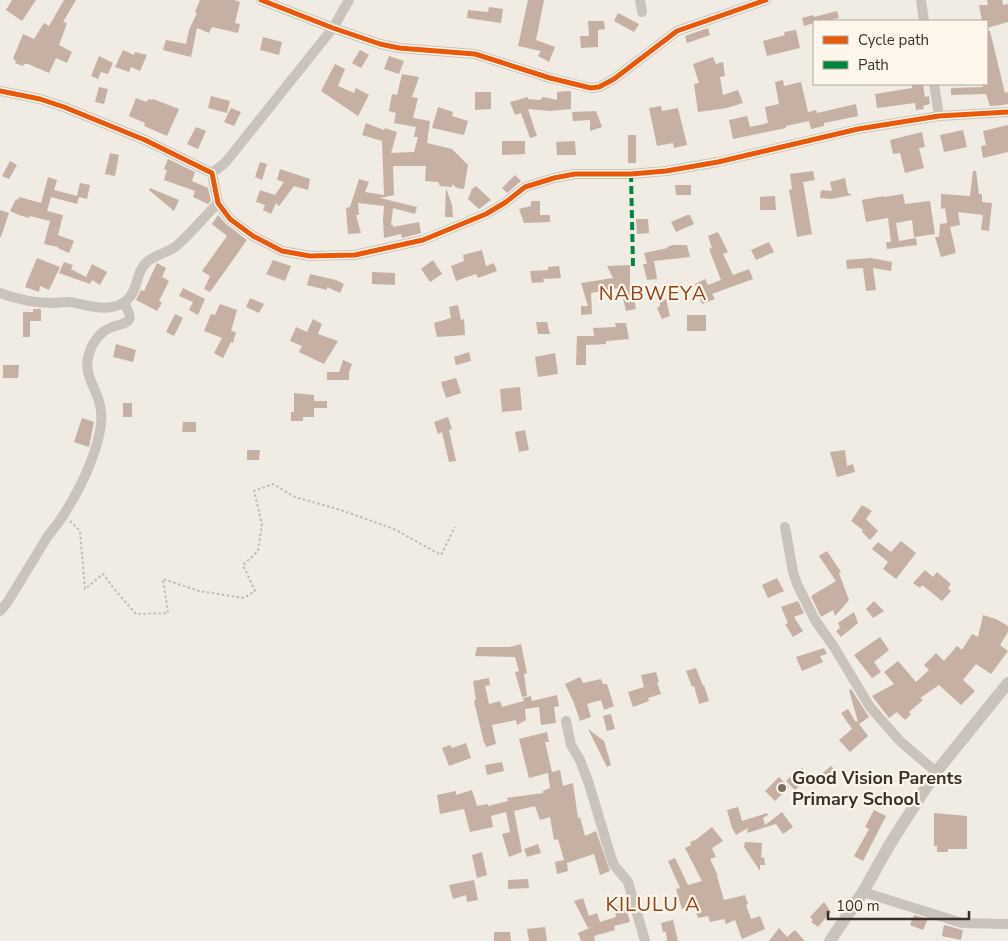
<svg xmlns="http://www.w3.org/2000/svg" width="1008" height="941" font-family="'Nunito Sans',sans-serif">
  <rect width="100%" height="100%" fill="#f0ebe3"/>
  <!-- building -->
  <g fill="#c5b0a3">
    <polygon points="12,0 36,0 22,21 6,10"/>
    <polygon points="64,0 76,0 63,22 67,23 59,45 72,52 67,63 56,58 49,73 28,64 24,64 23,66 15,63 16,61 13,59 23,34 34,39 44,23 49,26"/>
    <polygon points="200,0 234,0 240,2 235,23 240,24 238,33 212,27 209,33 197,28 191,57 163,50 166,40 186,44 189,30 197,13 195,12"/>
    <polygon points="528,0 544,0 536,40 555,47 549,62 538,56 541,51 518,46"/>
    <polygon points="987,0 1002,0 1003,5 1008,4 1008,22 987,28 987,21 982,21 979,5 988,5"/>
    <polygon points="489,7 503,9 501,23 467,18 468,10 488,12"/>
    <polygon points="837,11 839,18 826,21 814,21 814,23 804,26 802,18 814,15 814,17"/>
    <polygon points="618,13 639,24 634,32 614,21"/>
    <polygon points="588,21 604,21 605,29 598,30 598,47 581,48 580,36 589,36"/>
    <polygon points="708,28 710,35 687,43 685,36"/>
    <polygon points="796,30 800,48 767,56 763,41 785,35 784,32"/>
    <polygon points="987,31 990,31 1005,93 1008,92 1008,104 1003,105 990,106 986,94 951,95 951,88 983,87 982,84 987,84"/>
    <polygon points="263,37 282,42 279,55 260,50"/>
    <polygon points="123,50 134,55 135,52 147,55 140,71 131,67 129,72 115,67"/>
    <polygon points="360,50 369,55 361,68 352,63"/>
    <polygon points="99,56 113,63 108,74 101,72 98,79 91,76"/>
    <polygon points="389,56 404,61 399,74 384,69"/>
    <polygon points="713,57 716,64 723,62 725,76 720,77 723,95 738,90 743,103 727,108 698,112 694,84 699,83 693,64"/>
    <polygon points="335,64 345,69 338,86 354,93 356,88 369,95 358,116 321,91"/>
    <polygon points="402,74 419,77 412,97 418,98 413,118 430,121 427,143 452,149 468,165 464,189 457,188 452,184 452,187 440,186 438,182 425,181 426,166 393,166 394,195 380,198 417,207 415,214 393,208 391,225 393,225 393,227 419,222 421,233 402,238 401,234 384,238 383,220 384,206 358,203 359,215 356,215 361,233 348,234 346,208 350,207 359,179 369,182 365,192 384,195 382,141 362,135 366,123 384,130 385,128 397,132 391,153 414,152 418,137 414,137 416,127 394,123 396,113 389,111 392,94 397,95"/>
    <polygon points="783,80 784,86 801,82 808,112 816,110 817,113 856,104 858,116 824,123 824,126 811,129 809,121 786,126 786,128 733,139 729,120 747,116 750,127 768,123 765,107 779,104 775,82"/>
    <polygon points="912,84 923,84 925,97 929,96 930,104 923,106 924,109 916,110 915,103 877,108 875,94 912,88"/>
    <polygon points="99,87 108,89 104,104 95,102"/>
    <polygon points="571,91 571,109 550,111 528,109 537,136 530,138 521,113 515,115 510,102 528,97 528,99 540,100 543,97 557,100 557,92"/>
    <polygon points="475,92 491,92 491,109 475,110"/>
    <polygon points="211,96 230,101 227,113 208,108"/>
    <polygon points="136,98 147,102 148,99 152,100 153,99 179,109 167,136 144,126 145,123 129,116"/>
    <polygon points="661,106 662,111 678,108 687,145 674,148 673,143 657,146 649,108"/>
    <polygon points="438,107 453,112 452,116 468,121 464,135 432,128"/>
    <polygon points="231,108 241,112 234,126 224,122"/>
    <polygon points="596,111 602,127 590,131 590,120 573,121 572,112"/>
    <polygon points="1008,125 1008,152 983,158 981,146 986,145 983,131"/>
    <polygon points="196,127 206,131 198,149 187,144"/>
    <polygon points="963,130 967,147 944,152 940,135"/>
    <polygon points="922,132 925,147 919,148 924,168 905,173 900,153 893,154 890,140"/>
    <rect x="628" y="135" width="8" height="28"/>
    <polygon points="502,141 525,141 525,154 502,155"/>
    <polygon points="575,141 576,155 557,155 556,142"/>
    <polygon points="110,153 119,155 115,176 105,174"/>
    <polygon points="168,159 195,172 192,181 208,188 211,201 208,204 193,197 195,191 164,180 167,170 164,169"/>
    <polygon points="10,161 17,165 9,179 2,176"/>
    <polygon points="260,162 267,164 262,180 255,177"/>
    <polygon points="280,169 310,179 308,190 294,186 279,206 276,203 271,214 263,210 265,205 256,202 260,190 275,195 284,182 277,180"/>
    <polygon points="813,171 815,180 803,182 812,234 797,237 789,190 792,189 790,174"/>
    <polygon points="973,171 976,171 979,194 982,194 982,202 992,203 989,231 981,230 983,215 958,212 960,225 950,227 956,253 941,257 935,237 939,237 940,224 947,223 945,208 941,209 941,194 970,196"/>
    <polygon points="515,175 521,181 507,193 502,188"/>
    <polygon points="48,177 57,180 54,190 77,196 80,183 90,185 87,199 79,197 77,204 51,197 47,211 63,215 58,235 74,241 69,253 58,248 58,247 44,244 50,221 30,216 29,218 19,215 10,211 16,199 18,200 19,197 41,203"/>
    <polygon points="845,178 848,193 852,195 831,199 820,198 821,190 832,191 830,182"/>
    <polygon points="675,185 691,185 691,195 676,195"/>
    <polygon points="476,186 491,200 479,209 468,199 472,189"/>
    <polygon points="150,188 179,200 174,211 149,190"/>
    <polygon points="446,188 452,205 453,217 445,217"/>
    <polygon points="903,194 905,204 930,201 935,234 914,237 912,220 896,223 899,241 916,238 917,245 887,249 886,242 891,242 888,218 866,222 862,200 884,196 884,197"/>
    <polygon points="775,196 776,210 760,210 760,197"/>
    <polygon points="531,201 540,201 540,215 550,215 550,222 524,223 519,209 531,206"/>
    <polygon points="0,210 9,213 1,237 0,237"/>
    <polygon points="218,215 226,224 247,240 210,292 204,289 210,276 202,271 227,236 212,224"/>
    <polygon points="687,215 690,215 694,224 676,232 671,222"/>
    <polygon points="636,219 648,219 649,233 637,234"/>
    <polygon points="718,232 728,252 723,254 733,275 749,269 753,279 712,294 715,299 702,304 695,284 705,279 708,285 721,280 709,249 712,248 708,236"/>
    <polygon points="769,242 774,252 756,260 751,250"/>
    <polygon points="673,245 687,245 690,257 654,261 657,279 647,280 643,264 647,264 644,253 668,248 667,247"/>
    <polygon points="482,250 486,266 494,263 497,271 478,278 476,274 456,281 451,266 464,261 463,255"/>
    <polygon points="37,258 60,267 49,290 40,286 39,292 25,287"/>
    <polygon points="871,258 892,262 891,271 873,268 876,290 866,291 863,268 847,269 846,260"/>
    <polygon points="273,260 291,266 285,281 266,274"/>
    <polygon points="433,260 442,274 430,282 421,269"/>
    <polygon points="64,262 73,265 71,269 86,277 92,264 107,272 100,285 92,280 90,284 59,273"/>
    <polygon points="157,263 166,268 162,277 169,281 159,301 162,303 157,311 136,300 141,290 144,291"/>
    <polygon points="630,265 630,293 633,292 636,309 626,311 621,289 619,289 619,288 591,293 592,314 581,315 581,306 588,306 581,283 613,278 607,266"/>
    <polygon points="559,266 561,278 543,279 544,282 532,283 530,271 548,270 548,267"/>
    <polygon points="372,272 395,273 395,285 372,284"/>
    <polygon points="310,274 336,280 344,284 340,293 327,287 327,290 307,285"/>
    <polygon points="183,288 205,299 198,315 189,310 193,302 179,296"/>
    <polygon points="250,298 264,304 259,313 246,307"/>
    <polygon points="666,299 670,316 662,319 657,308 660,306 660,302"/>
    <polygon points="220,304 237,310 231,331 236,332 233,343 231,342 223,358 214,353 222,338 204,331 211,314 215,315"/>
    <polygon points="458,305 461,320 464,319 465,335 437,337 434,323 451,318 449,307"/>
    <polygon points="33,309 41,309 41,321 30,321 30,337 23,337 23,312 33,312"/>
    <polygon points="175,314 183,318 174,336 166,332"/>
    <rect x="687" y="315" width="19" height="16"/>
    <polygon points="313,319 322,324 318,334 338,341 324,364 299,352 302,346 290,341 296,327 307,332"/>
    <polygon points="536,322 547,322 550,334 538,334"/>
    <polygon points="615,323 626,323 629,339 606,341 606,344 586,345 586,365 576,365 577,336 594,336 593,328 616,327"/>
    <polygon points="116,344 136,350 133,362 113,357"/>
    <polygon points="469,352 471,361 456,365 454,357"/>
    <polygon points="555,353 558,374 538,377 535,357"/>
    <polygon points="343,360 352,364 349,372 349,380 327,380 327,372 339,372"/>
    <polygon points="3,365 19,365 18,378 3,378"/>
    <polygon points="456,378 461,393 446,398 441,382"/>
    <polygon points="520,387 522,410 502,412 500,389"/>
    <polygon points="294,393 314,395 314,401 327,401 327,408 314,408 314,417 303,417 303,421 291,421 291,412 294,412"/>
    <rect x="123" y="403" width="9" height="14"/>
    <polygon points="448,417 452,429 449,430 456,461 449,462 442,432 438,434 434,422"/>
    <polygon points="82,418 94,422 89,447 74,442"/>
    <polygon points="183,422 196,422 196,432 182,432"/>
    <polygon points="525,430 529,450 519,452 515,432"/>
    <polygon points="247,450 260,450 259,460 247,460"/>
    <polygon points="845,450 847,466 853,464 855,472 837,477 830,452"/>
    <polygon points="862,505 872,511 866,519 878,531 870,540 862,532 863,530 851,521"/>
    <polygon points="901,541 916,553 896,579 883,569 888,562 872,549 878,542 891,552"/>
    <polygon points="827,551 841,572 839,573 849,600 835,616 833,610 821,617 811,596 836,581 819,556"/>
    <polygon points="925,570 933,577 937,572 951,584 948,588 951,591 942,601 922,585 920,588 913,583"/>
    <polygon points="777,578 784,591 768,598 762,585"/>
    <polygon points="798,601 804,613 794,617 803,631 793,637 785,624 788,623 781,607"/>
    <polygon points="874,601 884,611 873,618 866,609"/>
    <polygon points="854,612 858,623 841,637 836,631 840,628 838,623"/>
    <polygon points="983,615 996,619 1008,626 1008,632 1000,645 1008,651 991,674 976,664 963,680 975,691 961,705 939,685 920,698 923,700 909,712 911,714 905,720 897,712 889,718 872,696 894,684 884,672 898,661 916,682 929,670 924,665 936,653 944,661 957,646 962,650 972,634 978,637"/>
    <polygon points="880,637 889,650 874,662 881,672 872,678 854,655"/>
    <polygon points="521,644 527,673 524,674 527,696 522,697 515,672 519,671 515,657 475,656 477,647 510,647"/>
    <polygon points="824,648 827,654 820,656 823,662 802,671 796,657"/>
    <polygon points="696,668 703,686 704,685 709,701 699,704 694,686 692,687 686,671"/>
    <polygon points="656,672 659,682 657,682 661,694 648,698 649,701 633,707 628,692 644,687 641,675"/>
    <polygon points="580,677 583,683 601,679 603,684 607,684 614,706 604,710 601,700 587,704 591,717 580,721 574,703 565,684"/>
    <polygon points="489,678 490,685 485,686 489,704 500,701 502,707 524,701 523,698 531,696 532,701 557,695 559,706 554,707 556,723 541,725 539,707 525,709 526,720 517,725 516,720 492,725 496,744 486,747 485,743 484,743 474,701 476,700 473,681"/>
    <polygon points="851,689 869,717 859,724 868,736 850,752 839,740 852,729 841,713 848,709 855,721 858,722 849,690"/>
    <polygon points="611,714 615,729 607,731 603,716"/>
    <polygon points="588,729 604,741 611,765 607,767"/>
    <polygon points="547,732 549,742 545,742 552,772 560,770 563,786 573,783 578,818 580,817 585,836 596,831 610,871 600,875 594,854 567,863 568,871 557,874 555,862 564,860 558,839 554,840 550,817 540,820 535,806 514,811 522,852 509,857 502,834 510,832 506,812 491,816 493,827 470,832 464,809 440,814 437,795 456,791 456,795 472,790 477,806 488,804 488,806 508,801 507,798 543,793 543,791 550,788 548,773 529,778 519,739"/>
    <polygon points="466,743 471,758 449,766 442,748 450,745 452,748"/>
    <polygon points="502,762 504,771 487,775 485,765"/>
    <polygon points="831,766 838,774 824,785 817,778"/>
    <polygon points="802,768 811,777 795,790 786,781 791,776 793,777"/>
    <polygon points="779,777 789,787 775,801 765,791"/>
    <polygon points="738,807 742,821 767,813 768,815 763,818 765,825 782,812 793,827 783,834 776,824 747,833 748,828 736,835 732,828 727,810"/>
    <polygon points="874,810 886,816 863,861 854,856 869,829 865,827"/>
    <polygon points="934,813 967,816 967,849 948,849 948,852 937,852 937,846 934,846"/>
    <polygon points="712,827 723,841 712,848 716,857 710,859 718,876 717,876 724,900 745,895 748,904 746,905 751,919 760,916 765,929 742,939 735,920 726,924 724,919 710,922 708,916 698,918 694,905 682,909 676,889 680,888 668,861 675,858 688,885 702,881 685,848 691,845 690,842 697,839"/>
    <polygon points="745,842 762,843 761,858 764,857 765,865 760,865 760,871 744,847"/>
    <polygon points="538,844 541,853 527,857 524,849"/>
    <polygon points="482,852 487,875 477,878 472,855"/>
    <polygon points="528,879 529,888 508,889 508,880"/>
    <polygon points="474,880 478,900 467,902 466,895 453,899 449,885"/>
    <polygon points="583,898 589,916 597,913 600,922 616,917 614,907 625,904 630,922 614,926 615,930 594,936 595,941 581,941 578,933 592,927 588,928 574,901"/>
    <polygon points="824,902 831,912 818,927 811,922 813,920 810,917"/>
    <polygon points="914,915 928,919 923,930 910,925"/>
    <polygon points="673,920 678,941 667,941 666,932 663,932 661,923"/>
    <polygon points="944,925 963,930 961,940 942,936"/>
    <polygon points="545,927 547,941 529,941 527,929"/>
    <polygon points="779,928 787,937 795,930 805,941 769,941"/>
    <polygon points="494,932 510,932 511,941 494,941"/>
  </g>
  <g fill="none" stroke-linecap="round" stroke-linejoin="round">
    <!-- path -->
    <polyline stroke="#c2bbb4" stroke-width="2" stroke-dasharray="2.5 2.5" stroke-linecap="butt" points="70,521 80,531 85,589 103,574 114,589 136,614 168,613 163,579 199,591 244,598 255,591 243,565 258,551 262,524 254,491 273,484 295,497 341,510 394,529 441,555 455,527"/>
    <!-- minor -->
    <g stroke="#c9c3bc" stroke-width="10">
      <polyline points="261,0 333,28 380,44 399,48 475,54 550,78 591,88 599,87 614,79 677,31 766,0"/>
      <polyline points="640,0 642,12"/>
      <polyline points="921,0 924,21"/>
      <polyline points="934,84 939,116"/>
      <polyline points="0,91 40,99 64,107 145,140 212,173 218,203 230,219 253,236 282,251 310,256 355,255 423,240 486,214 506,202 525,187 554,178 575,174 631,174 666,171 718,162 858,129 939,116 1008,112"/>
      <polyline points="212,173 225,163 333,28 349,0"/>
      <path d="M0 293C16 299 35 303 52 303 57 303 63 302 68 302 87 304 109 315 127 300 139 290 135 271 148 261 156 255 166 253 175 247 190 235 204 217 218 203"/>
      <polyline points="785,527 793,572 797,584 815,620 834,647 870,707 900,741 936,772"/>
      <path d="M0 611 7 603C20 582 33 560 46 539 52 530 59 523 64 514 80 489 94 460 100 431 102 421 102 411 99 401 94 385 83 372 89 354 91 346 96 338 103 332 116 321 142 328 123 303"/>
      <polyline points="566,721 571,745 580,760 589,784 610,854 614,865 628,882 645,941"/>
      <polyline points="863,892 962,923 1008,924"/>
    </g>
    <!-- tertiary -->
    <polyline stroke="#c9c3bc" stroke-width="12" points="830,941 863,892 890,844 936,772 1008,683"/>
    <!-- quiet -->
    <polyline stroke="#00873e" stroke-width="4" stroke-dasharray="8 4" stroke-linecap="butt" points="631,174 633,266"/>
    <defs>
      <g id="cycleway">
        <polyline points="261,0 333,28 380,44 399,48 475,54 550,78 591,88 599,87 614,79 677,31 766,0"/>
        <polyline points="0,91 40,99 64,107 145,140 212,173 218,203 230,219 253,236 282,251 310,256 355,255 423,240 486,214 506,202 525,187 554,178 575,174 631,174 666,171 718,162 858,129 939,116 1008,112"/>
      </g>
    </defs>
    <!-- cycleway casing -->
    <use href="#cycleway" stroke="#fcf6eb" stroke-width="8"/>
    <!-- cycleway -->
    <use href="#cycleway" stroke="#e8590c" stroke-width="5"/>
  </g>
  <!-- markers -->
  <circle fill="#7a716a" stroke="#fcf6eb" stroke-width="2" cx="782" cy="788" r="5"/>
  <g text-anchor="middle" stroke-width="4.5" stroke-linejoin="round" paint-order="stroke">
    <!-- poi labels -->
    <g font-size="18" font-weight="bold" fill="#3b3029" stroke="#fcf6eb" text-anchor="start">
      <text x="792" y="784">Good Vision Parents<tspan x="792" dy="21">Primary School</tspan></text>
    </g>
    <!-- quarter labels -->
    <g font-size="20" letter-spacing="1" fill="#934119" stroke="#fcf6eb">
      <text x="653" y="300">NABWEYA</text>
      <text x="653" y="911">KILULU A</text>
    </g>
  </g>
  <!-- legend -->
  <rect x="813" y="20" width="175" height="65" fill="#fcf6eb" stroke="#afa79d"/>
  <rect x="823" y="36" width="25" height="8" fill="#e8590c" stroke="#afa79d"/>
  <text x="858" y="45" font-size="15" fill="#3b3029">Cycle path</text>
  <rect x="823" y="61" width="25" height="8" fill="#00873e" stroke="#afa79d"/>
  <text x="858" y="70" font-size="15" fill="#3b3029">Path</text>
  <!-- scale -->
  <path d="M828 911v8h141v-8" fill="none" stroke="#3b3029" stroke-width="2.5"/>
  <text x="836" y="911" font-size="15" fill="#3b3029" stroke="#fcf6eb" stroke-width="4" paint-order="stroke">100 m</text>
</svg>
